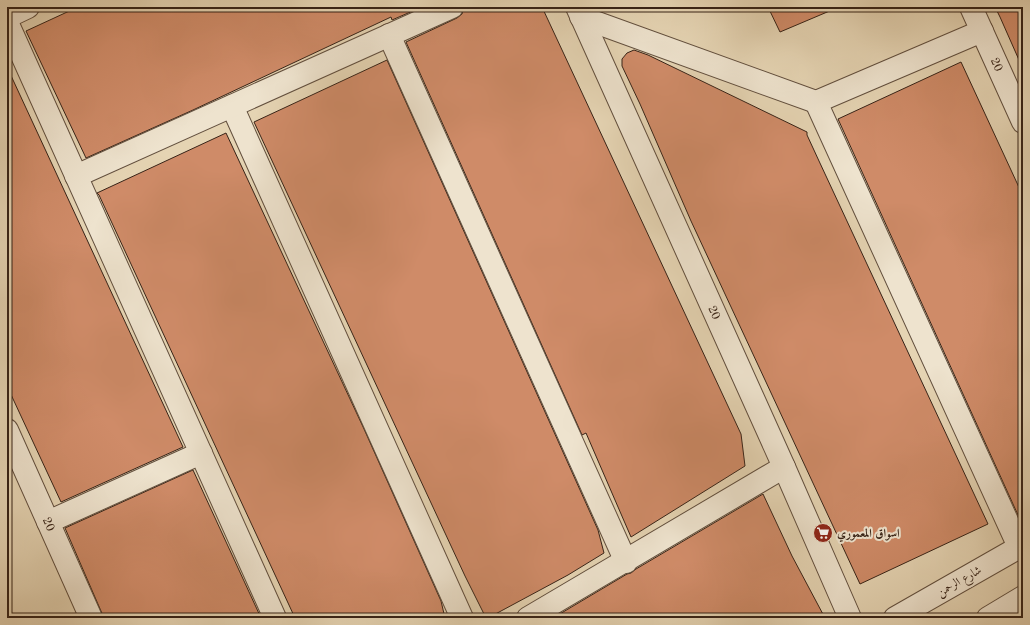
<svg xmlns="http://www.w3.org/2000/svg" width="1030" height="625" font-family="'Old Standard TT',Amiri,serif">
  <rect width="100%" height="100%" fill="#e5d4b3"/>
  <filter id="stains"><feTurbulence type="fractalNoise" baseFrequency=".005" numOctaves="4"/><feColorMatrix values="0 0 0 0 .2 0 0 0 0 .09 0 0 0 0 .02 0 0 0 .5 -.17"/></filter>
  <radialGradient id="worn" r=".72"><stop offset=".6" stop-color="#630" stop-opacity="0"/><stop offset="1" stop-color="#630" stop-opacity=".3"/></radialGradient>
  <!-- building -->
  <g fill="#cf8b68" stroke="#372317">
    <polygon points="78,7 422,7 392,20 391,17 193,110 86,158 26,31"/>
    <polygon points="464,7 542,7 741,434 745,466 631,537 586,433 582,435 406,42 457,18 462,14"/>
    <polygon points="768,7 839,7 780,32"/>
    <polygon points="995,7 1023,7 1023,69 1000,17"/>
    <polygon points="634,50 648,55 807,132 807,135 819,161 988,524 860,584 691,221 640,104 622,66 622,59 627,53"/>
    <polygon points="387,60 598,530 604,553 568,575 488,618 486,618 465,576 254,122"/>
    <polygon points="961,62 1023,196 1023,526 838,119"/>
    <polygon points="7,67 183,447 61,502 7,386"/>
    <polygon points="226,133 364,429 441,601 445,618 295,618 99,195 97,193"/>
    <polygon points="193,470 261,618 104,618 65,528"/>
    <polygon points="763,494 792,556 825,618 553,618 627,574 631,573 636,569"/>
  </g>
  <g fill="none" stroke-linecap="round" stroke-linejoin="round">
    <defs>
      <g id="minor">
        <path id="s1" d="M577 7 784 467 850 618"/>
        <path id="s2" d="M971 7 1023 122"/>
        <polyline points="7,17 28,7"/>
        <polyline points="581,17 816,102 982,31"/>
        <polyline points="7,22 275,618"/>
        <polyline points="389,35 626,562"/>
        <polyline points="816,102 1019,547"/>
        <polyline points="232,106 462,618"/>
        <polyline points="76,176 452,7"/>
        <path id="s3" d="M7 430 91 618"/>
        <polyline points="48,522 201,453"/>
        <polyline points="528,618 784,467"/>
        <polyline points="895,618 1023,545"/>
        <polyline points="988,618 1023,597"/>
      </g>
    </defs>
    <!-- minor casing -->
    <use href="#minor" stroke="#624f3e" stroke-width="24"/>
    <!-- minor -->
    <use href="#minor" stroke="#eee3ce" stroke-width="22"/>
  </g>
  <!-- icons -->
  <defs>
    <symbol id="supermarket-disc" viewBox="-11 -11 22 22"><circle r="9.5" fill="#8f2418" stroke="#eee3ce"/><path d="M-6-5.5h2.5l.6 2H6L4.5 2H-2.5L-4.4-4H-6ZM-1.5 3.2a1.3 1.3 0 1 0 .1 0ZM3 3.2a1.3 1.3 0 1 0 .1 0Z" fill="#fff"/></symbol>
  </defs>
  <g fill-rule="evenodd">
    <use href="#supermarket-disc" x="812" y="522" width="22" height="22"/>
  </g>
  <g text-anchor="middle" stroke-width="4" stroke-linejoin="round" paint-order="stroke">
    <!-- street labels -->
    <g font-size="12" fill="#372317" stroke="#eee3ce">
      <text dy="4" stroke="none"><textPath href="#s2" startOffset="63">20</textPath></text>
      <text dy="4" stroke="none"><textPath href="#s1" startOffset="335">20</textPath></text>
      <text dy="4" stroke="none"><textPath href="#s3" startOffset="103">20</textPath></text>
      <text transform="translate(959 581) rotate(-30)" y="4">شارع الرحمن</text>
    </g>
    <!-- poi labels -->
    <g font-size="12" font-weight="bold" fill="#372317" stroke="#eee3ce" text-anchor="start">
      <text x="837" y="537">اسواق المعموري</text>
    </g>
  </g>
  <!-- margin -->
  <rect width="1030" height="625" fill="none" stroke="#e5d4b3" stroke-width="24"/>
  <rect x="8" y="8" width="1014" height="609" fill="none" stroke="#372317" stroke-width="2"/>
  <rect x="12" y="12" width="1006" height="601" fill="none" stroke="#372317"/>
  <rect width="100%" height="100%" filter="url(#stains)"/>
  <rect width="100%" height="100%" fill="url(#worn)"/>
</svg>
